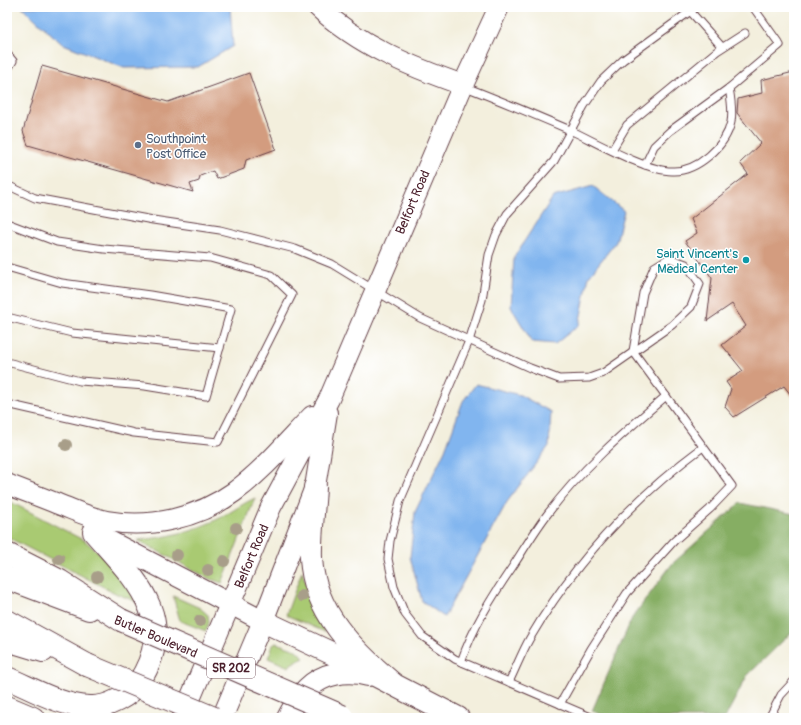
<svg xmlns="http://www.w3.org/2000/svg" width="801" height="725" font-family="Pangolin,sans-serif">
  <rect width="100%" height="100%" fill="#fff"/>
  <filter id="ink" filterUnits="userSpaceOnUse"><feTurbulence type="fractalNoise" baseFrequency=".025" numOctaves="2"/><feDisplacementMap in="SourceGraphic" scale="8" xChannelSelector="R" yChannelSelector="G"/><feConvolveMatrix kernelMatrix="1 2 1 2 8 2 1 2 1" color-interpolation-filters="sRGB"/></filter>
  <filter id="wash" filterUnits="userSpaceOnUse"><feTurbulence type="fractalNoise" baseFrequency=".012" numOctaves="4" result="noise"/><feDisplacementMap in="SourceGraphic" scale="16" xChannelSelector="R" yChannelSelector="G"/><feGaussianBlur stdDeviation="0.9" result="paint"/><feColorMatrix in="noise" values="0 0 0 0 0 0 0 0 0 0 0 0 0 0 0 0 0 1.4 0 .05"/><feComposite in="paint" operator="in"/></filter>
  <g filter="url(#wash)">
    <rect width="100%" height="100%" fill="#f3efdd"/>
    <!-- green -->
    <g fill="#a9ca72" stroke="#7a744e">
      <path d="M255 498 222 583 210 579 137 540C166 538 194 531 220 518 232 512 243 503 255 498Z"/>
      <polygon points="7,500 85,541 107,559 138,602 117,594 7,537"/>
      <polygon points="302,571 314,609 325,632 286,615"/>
      <polygon points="173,596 200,608 208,615 209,622 206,631 180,621"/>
      <polygon points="276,643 296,650 304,657 291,664 289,667 268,658 273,645"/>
    </g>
    <!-- forest -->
    <polygon fill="#86ae64" stroke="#686648" points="740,503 794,514 794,630 747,676 725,718 611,718 592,711 632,618 672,564"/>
    <!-- water -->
    <g fill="#81b5ef" stroke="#666a8d">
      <polygon points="22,7 230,7 233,46 198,67 124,68 61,43"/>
      <polygon points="593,186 624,211 616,242 589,276 579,325 555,344 532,342 511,307 514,257 553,197"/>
      <polygon points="476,384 520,395 551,412 549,446 507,502 444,617 422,601 410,557 415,512 445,450 463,401"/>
    </g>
    <g id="blocks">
      <!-- building -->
      <g fill="#d39c7f">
        <polygon points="42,66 168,102 249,73 276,149 246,160 244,169 217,179 213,171 200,176 199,181 190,184 193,192 28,145 23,131"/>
        <polygon points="794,72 794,399 784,386 734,417 725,407 731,389 726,382 743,371 722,345 746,326 732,304 707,321 712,278 685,241 697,233 691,219 748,174 740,163 761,143 737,113 738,99 762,93 761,80"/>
      </g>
    </g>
  </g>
  <g filter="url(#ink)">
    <use href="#blocks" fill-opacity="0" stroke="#633e46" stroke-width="1"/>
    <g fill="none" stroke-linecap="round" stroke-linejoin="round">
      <defs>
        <g id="service">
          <polyline points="690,11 722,47"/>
          <polyline points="7,54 13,61 7,70"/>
          <path d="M463 86C499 100 535 115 570 130 596 142 646 171 672 171 697 172 726 146 731 122 733 111 731 99 729 88"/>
          <polyline points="612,150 627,125 717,51 745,33"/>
          <polyline points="645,165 654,146 670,131 729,88 780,45 753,7"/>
          <polyline points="7,185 35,198 153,220 220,230 295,249 332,264 420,318 530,368 559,379 589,378 603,373 672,325 691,307 700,284 686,264 669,258 654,267 643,293 633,351 732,486 710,509 674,541 627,593 591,649 560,704"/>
          <polyline points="7,223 57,242 104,249 210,258 271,275 292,295 218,442 134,433 7,404"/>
          <polyline points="7,267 62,283 150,295 231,309 206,396 145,386 80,381 7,362"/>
          <polyline points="7,317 72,333 220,348"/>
          <path d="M461 662C473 627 492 597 513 566 524 549 534 532 546 516 580 470 623 433 666 396"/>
          <path d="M509 682C516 668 522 652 530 638 574 563 634 498 703 447"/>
          <polyline points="593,718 455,659 422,636 405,614 394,587 388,559 390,541 400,501 469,341 482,300 489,255 496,235 507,214 554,161 584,106 601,81 623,60 696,7"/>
          <polyline points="769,718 781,695 794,681"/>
        </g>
        <g id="secondary">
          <path d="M318 7C358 45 411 67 463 85"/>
          <path d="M7 484C24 491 41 497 58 504 74 510 90 518 107 521 150 529 198 518 234 492 263 471 287 442 312 416"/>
          <polyline points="98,535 263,621"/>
          <polyline points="182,718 271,507 329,399 463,85 499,7"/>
          <polyline points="222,718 263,621 315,487 327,413"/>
        </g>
        <g id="motorway">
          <path d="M315 487C314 510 310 535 311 558 314 612 353 650 392 683"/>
          <polyline points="7,554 60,581 121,620"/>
          <polyline points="7,578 89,609"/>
          <polyline points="7,621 87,665"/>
          <polyline points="263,621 348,661 458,718"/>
          <polyline points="7,640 43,651"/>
          <path d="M7 678C33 689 61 706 90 707 107 708 130 696 139 682 180 619 134 578 94 532"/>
          <polyline points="7,707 33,718"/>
          <path d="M288 718C293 709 299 696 307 689 323 673 347 669 368 675"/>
        </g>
      </defs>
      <!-- service casing -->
      <use href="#service" stroke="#633e46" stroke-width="9"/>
      <!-- secondary casing -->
      <use href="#secondary" stroke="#633e46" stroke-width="22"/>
      <!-- motorway casing -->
      <use href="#motorway" stroke="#633e46" stroke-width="24"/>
      <!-- service -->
      <use href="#service" stroke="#fff" stroke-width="7"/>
      <!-- secondary -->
      <use href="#secondary" stroke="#fff" stroke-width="20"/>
      <!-- motorway -->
      <use href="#motorway" stroke="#fff" stroke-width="22"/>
      <defs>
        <g id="motorway-bridge">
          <polyline points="121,620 342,716"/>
          <polyline points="87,665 214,718"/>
        </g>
      </defs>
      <!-- motorway-bridge casing -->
      <use href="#motorway-bridge" stroke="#633e46" stroke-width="24" stroke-linecap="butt"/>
      <!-- motorway-bridge -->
      <use href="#motorway-bridge" stroke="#fff" stroke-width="22"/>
    </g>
    <!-- trees -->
    <g fill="#a89e89">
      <circle cx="66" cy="445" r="6"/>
      <circle cx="236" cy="528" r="6"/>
      <circle cx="177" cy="555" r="6"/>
      <circle cx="59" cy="559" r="6"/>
      <circle cx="224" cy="561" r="6"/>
      <circle cx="208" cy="570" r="6"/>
      <circle cx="97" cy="577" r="6"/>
      <circle cx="302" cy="596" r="6"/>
      <circle cx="200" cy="621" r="6"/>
    </g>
  </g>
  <!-- markers -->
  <circle fill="#5c6f8a" stroke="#fff" stroke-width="1.5" cx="138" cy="145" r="4"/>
  <circle fill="#0f9aa8" stroke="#fff" stroke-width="1.5" cx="746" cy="260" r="4"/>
  <g text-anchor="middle" stroke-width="3" stroke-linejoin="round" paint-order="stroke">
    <!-- shield labels -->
    <rect fill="#fff" stroke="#80626b" stroke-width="1" x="207" y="658" width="48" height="20" rx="3"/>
    <g font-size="12" font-weight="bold" fill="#4a1f2b">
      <text x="231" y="672">SR 202</text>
    </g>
    <!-- service labels -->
    <g font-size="13" fill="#4e5e75" stroke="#fff" text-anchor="start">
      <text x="146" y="143">Southpoint<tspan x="146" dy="15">Post Office</tspan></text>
    </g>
    <!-- street labels -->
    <g font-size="13" fill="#4a1f2b" stroke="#fff">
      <text transform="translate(412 202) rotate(-67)" y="5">Belfort Road</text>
      <text transform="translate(251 556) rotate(-67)" y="5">Belfort Road</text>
      <text transform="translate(156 636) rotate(23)" y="5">Butler Boulevard</text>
    </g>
    <!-- culture labels -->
    <g font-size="13" fill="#0d838f" stroke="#fff" text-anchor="end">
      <text x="738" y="258">Saint Vincent's<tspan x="738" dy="15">Medical Center</tspan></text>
    </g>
  </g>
  <!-- margin -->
  <rect width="801" height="725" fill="none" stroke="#fff" stroke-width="24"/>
</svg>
